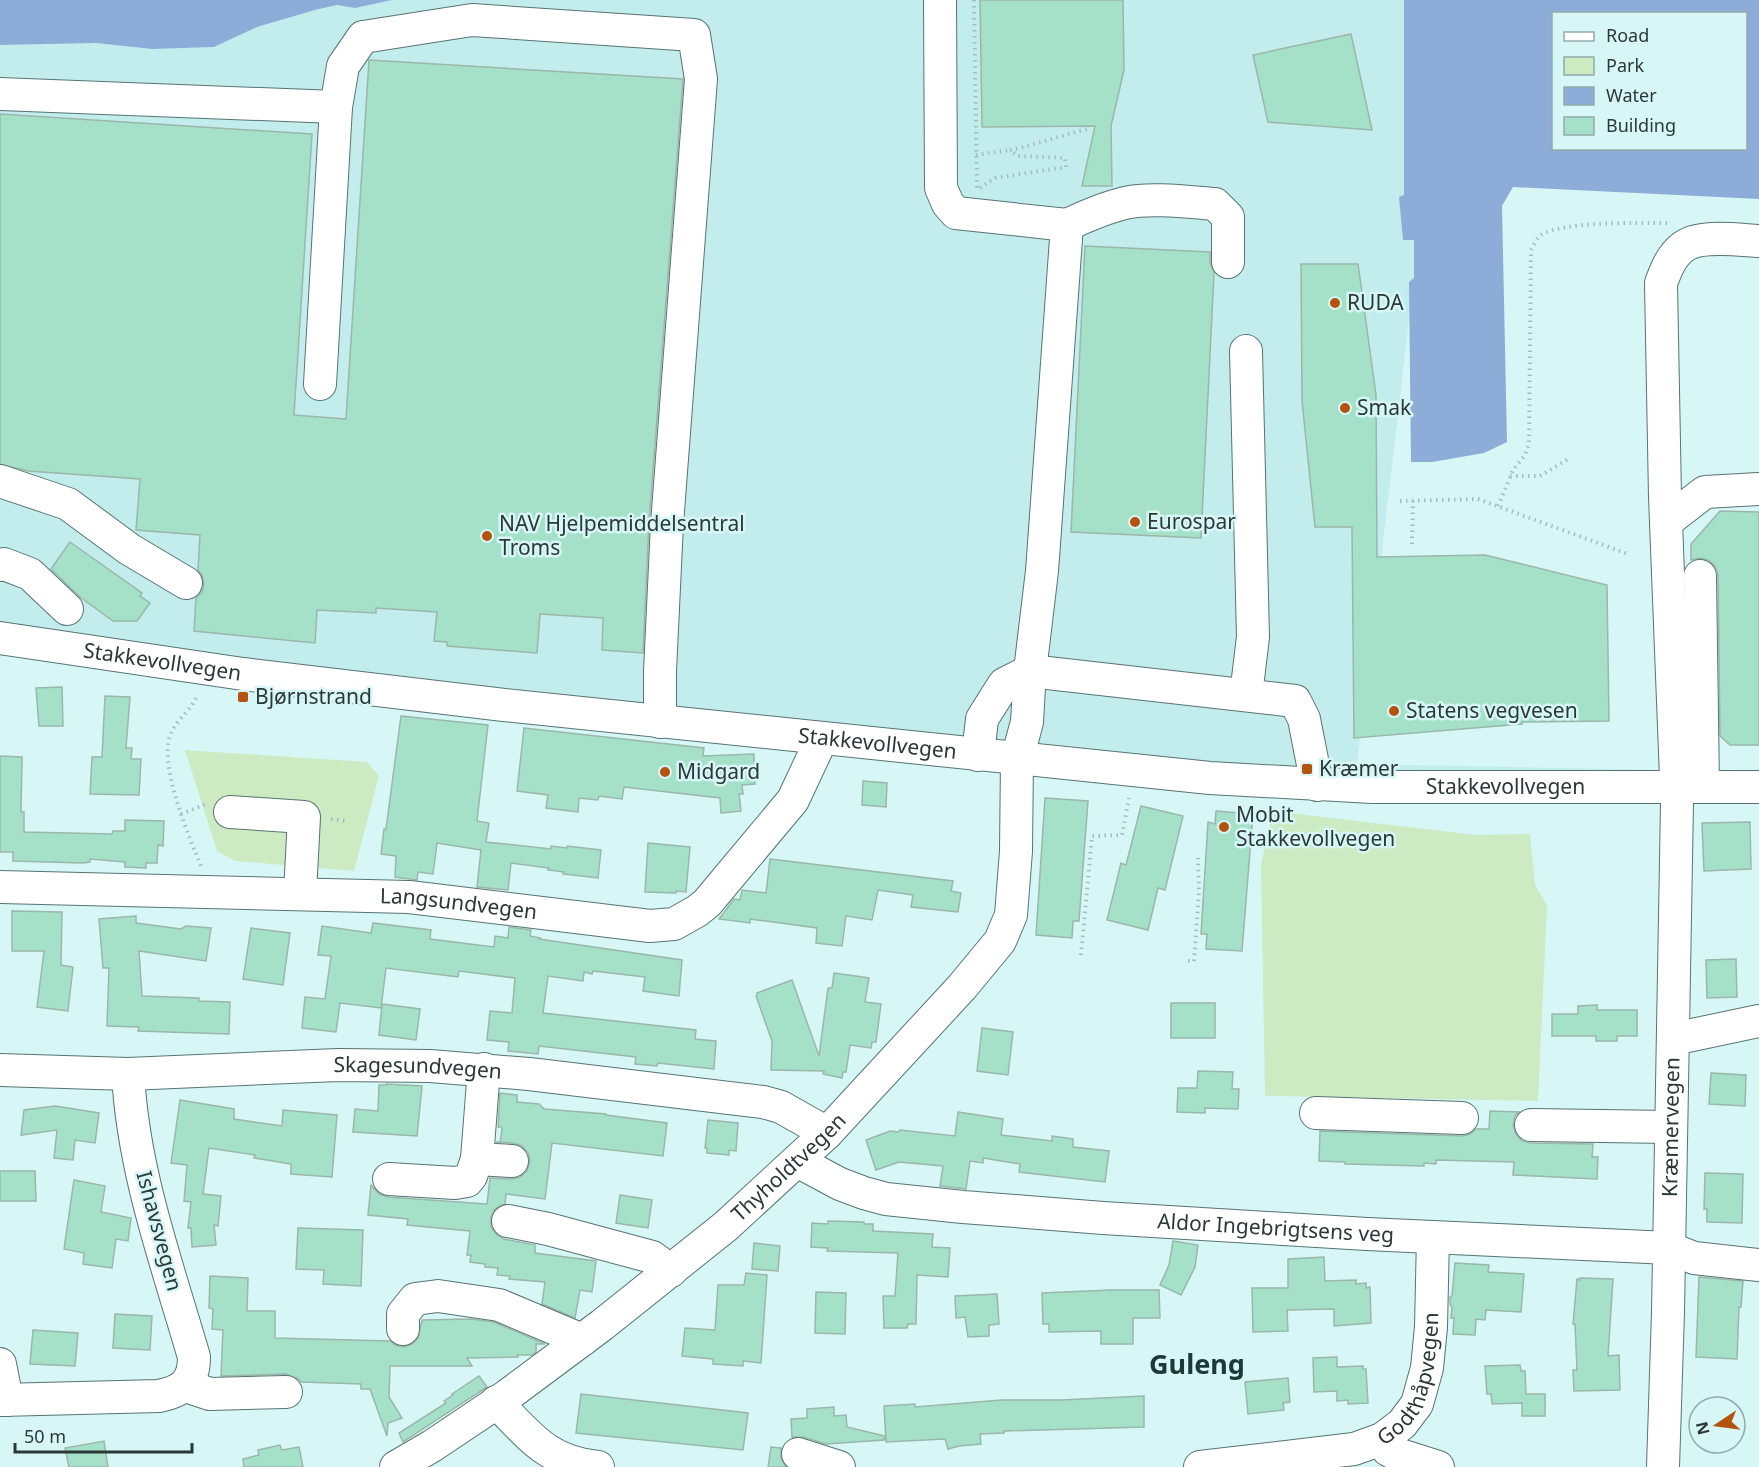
<svg xmlns="http://www.w3.org/2000/svg" width="1759" height="1467" font-family="'Noto Sans',sans-serif">
  <rect width="100%" height="100%" fill="#d7f7f7"/>
  <!-- built -->
  <polygon fill="#c3eded" points="392,0 1404,0 1404,240 1414,240 1414,278 1357,764 1759,772 1360,778 0,640 0,45 96,43 152,49 214,47 257,27 315,10 337,5 355,8"/>
  <!-- green -->
  <g fill="#cdebc3">
    <polygon points="185,750 367,762 379,776 354,871 235,861 217,851"/>
    <polygon points="1273,811 1476,835 1530,834 1535,884 1547,906 1538,1101 1265,1096 1261,865"/>
  </g>
  <!-- water -->
  <g fill="#8dacd7" fill-rule="evenodd">
    <polygon points="0,0 392,0 355,8 337,5 315,10 257,27 214,47 152,49 96,43 0,45"/>
    <path d="M1404 0H1759V199L1513 187 1502 206 1507 442 1484 453 1432 462H1411L1409 282 1414 278V240H1403L1399 197 1404 195ZM1554 14H1746V148H1554Z"/>
  </g>
  <!-- building -->
  <g fill="#a5e1c8" stroke="#9bb6aa" stroke-width="1.5">
    <polygon points="980,0 1123,0 1124,70 1111,126 1112,186 1082,186 1095,126 982,127"/>
    <polygon points="1351,34 1372,130 1268,122 1253,55"/>
    <polygon points="369,60 683,79 649,523 643,653 602,650 603,618 540,614 537,653 447,646 447,642 434,641 437,612 376,608 376,613 317,610 315,643 194,631 196,598 202,592 204,584 202,575 198,570 200,535 136,530 140,479 28,471 0,464 0,114 312,134 294,415 346,419"/>
    <polygon points="1085,246 1210,252 1210,263 1214,273 1201,538 1071,532"/>
    <polygon points="1301,264 1358,264 1376,395 1377,557 1485,555 1607,585 1609,721 1522,722 1522,724 1354,738 1352,527 1315,527 1302,401"/>
    <polygon points="1720,511 1759,512 1759,745 1730,745 1720,736 1718,575 1715,566 1708,560 1699,558 1691,560 1691,544"/>
    <polygon points="70,542 142,593 140,596 150,603 137,621 113,621 80,597 51,569"/>
    <polygon points="62,687 63,726 39,726 36,688"/>
    <polygon points="105,696 130,697 126,748 132,748 131,759 141,759 139,795 90,794 92,757 102,757"/>
    <polygon points="401,716 488,725 477,821 489,823 486,842 551,849 551,846 567,848 567,846 601,850 598,878 563,874 564,872 548,870 549,868 511,863 508,890 477,887 481,850 437,843 433,874 418,872 417,880 395,877 396,856 381,854 384,829 386,829"/>
    <polygon points="524,728 704,748 703,756 754,754 755,784 742,785 743,794 739,794 741,811 721,813 720,798 624,787 622,799 599,796 598,800 579,798 578,812 546,808 548,795 517,791"/>
    <polygon points="0,756 22,757 21,812 24,812 24,832 112,834 113,831 125,831 125,820 164,821 163,846 158,845 157,863 146,863 146,868 125,867 125,862 90,859 90,862 83,863 13,861 13,852 0,852"/>
    <polygon points="863,781 887,783 886,807 862,805"/>
    <polygon points="1045,798 1088,801 1079,921 1073,921 1072,938 1036,935"/>
    <polygon points="1141,806 1183,816 1165,890 1158,888 1148,930 1107,920 1121,863 1126,865"/>
    <polygon points="1216,811 1253,814 1242,951 1206,949 1207,934 1201,934 1208,822 1215,824"/>
    <polygon points="1750,822 1751,869 1704,871 1702,823"/>
    <polygon points="648,843 690,847 686,892 676,891 676,893 645,892"/>
    <polygon points="770,859 953,881 951,891 961,893 958,912 911,907 913,895 878,890 872,920 846,916 842,946 816,943 817,928 750,919 750,923 719,919 734,899 740,900 742,890 766,893"/>
    <polygon points="12,911 62,912 61,965 73,967 68,1011 37,1007 44,951 12,951"/>
    <polygon points="136,916 136,923 181,929 186,926 211,928 206,961 139,951 142,996 199,998 199,1001 230,1002 229,1034 138,1031 139,1027 107,1026 109,968 103,968 99,919"/>
    <polygon points="373,923 431,930 430,939 494,947 495,936 508,938 509,927 531,930 530,936 540,938 539,939 682,960 679,996 643,991 645,977 593,971 592,974 584,972 583,981 548,976 543,1013 696,1030 695,1039 716,1041 714,1069 658,1063 657,1066 635,1064 636,1057 539,1046 538,1054 508,1051 509,1042 487,1040 490,1011 512,1013 515,978 459,971 458,977 386,968 381,1008 340,1003 336,1032 302,1028 305,997 325,999 331,956 318,955 322,926 371,933"/>
    <polygon points="251,928 290,933 283,985 243,979"/>
    <polygon points="1736,959 1737,997 1707,998 1706,960"/>
    <polygon points="834,973 869,978 865,1002 881,1004 876,1042 872,1042 871,1048 850,1045 846,1072 843,1072 842,1078 823,1074 824,1071 771,1070 772,1041 756,996 757,995 757,993 792,980 819,1056 828,988 832,988"/>
    <rect x="1171" y="1003" width="44" height="35"/>
    <polygon points="382,1004 420,1009 416,1040 379,1035"/>
    <polygon points="1597,1005 1597,1010 1637,1010 1637,1036 1617,1036 1617,1041 1596,1041 1596,1036 1552,1036 1552,1014 1578,1014 1578,1006"/>
    <polygon points="982,1028 1013,1032 1008,1075 977,1071"/>
    <polygon points="1198,1071 1233,1072 1232,1089 1239,1089 1238,1109 1205,1108 1205,1113 1177,1112 1178,1088 1197,1088"/>
    <polygon points="1711,1073 1746,1075 1745,1106 1709,1104"/>
    <polygon points="386,1084 422,1086 417,1136 353,1132 355,1109 378,1111 379,1085 386,1085"/>
    <polygon points="500,1093 517,1095 517,1102 539,1104 544,1109 606,1114 606,1115 667,1123 663,1156 552,1143 545,1199 506,1194 505,1204 495,1209 491,1217 491,1227 497,1235 504,1239 535,1245 535,1253 596,1261 592,1292 580,1290 575,1318 542,1304 545,1282 509,1279 510,1276 497,1275 498,1268 485,1267 485,1264 470,1262 471,1255 467,1255 470,1231 407,1225 408,1219 368,1215 371,1185 379,1194 388,1197 487,1204 490,1178 512,1179 520,1177 527,1171 530,1161 528,1153 522,1146 513,1143 496,1142 500,1142 502,1129 501,1127 498,1127"/>
    <polygon points="180,1100 234,1109 234,1119 282,1126 283,1110 337,1115 332,1177 291,1174 291,1164 254,1158 255,1155 209,1148 203,1194 221,1196 218,1226 214,1225 216,1245 192,1247 191,1228 188,1228 191,1202 184,1201 187,1165 171,1163"/>
    <polygon points="55,1106 99,1113 95,1143 75,1140 73,1160 54,1158 57,1130 21,1135 24,1110"/>
    <polygon points="1490,1111 1519,1112 1515,1116 1513,1125 1516,1134 1522,1141 1531,1143 1593,1144 1592,1157 1598,1157 1597,1179 1513,1175 1514,1162 1436,1160 1436,1164 1424,1163 1424,1166 1345,1164 1345,1162 1319,1161 1320,1131 1462,1136 1470,1134 1476,1129 1489,1129"/>
    <polygon points="958,1112 1003,1119 1001,1135 1052,1141 1052,1136 1073,1139 1073,1147 1109,1151 1105,1182 1019,1172 1020,1164 983,1158 983,1163 970,1161 966,1189 940,1186 943,1166 899,1162 876,1170 866,1140 890,1131 899,1132 900,1130 955,1136"/>
    <polygon points="708,1120 738,1123 736,1151 729,1150 729,1155 707,1153 707,1148 705,1148"/>
    <polygon points="0,1171 35,1171 36,1201 0,1201"/>
    <polygon points="1705,1173 1743,1174 1742,1223 1707,1222 1707,1209 1704,1209"/>
    <polygon points="74,1180 105,1186 101,1212 131,1218 128,1241 116,1239 112,1268 83,1264 84,1253 64,1249"/>
    <polygon points="620,1195 652,1200 648,1228 616,1223"/>
    <polygon points="828,1221 864,1222 864,1224 873,1224 873,1231 933,1234 932,1247 950,1248 948,1277 917,1275 916,1324 908,1324 907,1328 884,1328 883,1296 895,1296 898,1253 827,1251 828,1248 811,1247 812,1223 828,1224"/>
    <polygon points="298,1228 363,1230 361,1286 323,1284 324,1270 296,1269"/>
    <polygon points="1173,1241 1198,1245 1195,1267 1181,1295 1160,1285 1169,1265"/>
    <polygon points="754,1243 780,1246 778,1271 752,1269"/>
    <polygon points="1324,1257 1325,1281 1356,1280 1356,1284 1366,1283 1366,1288 1370,1287 1371,1323 1334,1326 1334,1309 1287,1310 1288,1331 1253,1332 1252,1288 1288,1288 1288,1259"/>
    <polygon points="1455,1263 1489,1265 1488,1272 1524,1274 1521,1312 1486,1310 1485,1320 1476,1319 1475,1335 1453,1334 1454,1318 1451,1318 1452,1308 1450,1304 1450,1297 1452,1296"/>
    <polygon points="746,1273 767,1275 761,1363 743,1361 743,1366 713,1364 713,1359 682,1356 685,1328 715,1330 718,1285 744,1285"/>
    <polygon points="210,1276 248,1278 247,1311 275,1311 275,1338 390,1341 395,1345 404,1347 412,1344 418,1338 422,1320 471,1319 494,1322 545,1344 536,1344 536,1352 532,1355 517,1355 518,1357 467,1358 472,1366 390,1366 389,1397 402,1418 388,1423 387,1436 370,1389 361,1389 361,1384 301,1382 299,1379 286,1374 221,1376 223,1330 212,1329 213,1309 209,1308"/>
    <polygon points="1699,1277 1743,1281 1741,1307 1739,1307 1737,1359 1696,1357"/>
    <polygon points="1580,1278 1613,1279 1608,1356 1619,1355 1620,1390 1574,1391 1573,1370 1577,1370 1575,1324 1573,1324 1577,1279 1580,1280"/>
    <polygon points="1111,1290 1159,1290 1160,1318 1133,1318 1133,1344 1101,1344 1101,1331 1049,1332 1049,1324 1043,1324 1042,1293"/>
    <polygon points="816,1292 846,1293 845,1334 815,1333"/>
    <polygon points="997,1294 999,1324 989,1325 989,1336 968,1337 965,1317 956,1318 955,1296"/>
    <polygon points="115,1314 152,1316 150,1350 113,1348"/>
    <polygon points="33,1330 78,1333 75,1366 30,1364"/>
    <polygon points="1337,1357 1337,1367 1363,1366 1363,1369 1366,1369 1368,1403 1348,1404 1348,1400 1337,1401 1337,1391 1314,1392 1313,1358"/>
    <polygon points="1520,1365 1521,1371 1525,1371 1526,1394 1545,1394 1545,1416 1522,1416 1522,1403 1492,1404 1491,1394 1487,1394 1485,1366"/>
    <polygon points="479,1376 487,1387 403,1442 399,1433 446,1403 444,1401 453,1395 452,1394"/>
    <polygon points="1288,1378 1290,1402 1283,1403 1284,1410 1248,1414 1245,1382"/>
    <polygon points="581,1394 748,1413 743,1450 576,1433"/>
    <polygon points="1144,1396 1144,1427 1004,1431 1004,1433 980,1434 981,1444 959,1446 948,1449 945,1439 886,1442 884,1406 915,1404 915,1407 1002,1400 1061,1400"/>
    <polygon points="834,1407 834,1416 846,1415 847,1427 885,1436 884,1440 826,1444 803,1437 792,1437 791,1419 807,1418 807,1409"/>
    <polygon points="104,1441 108,1467 69,1467 65,1448"/>
    <polygon points="280,1445 282,1450 299,1447 303,1467 244,1467 243,1459 259,1455 258,1450"/>
    <polygon points="771,1447 781,1448 781,1458 786,1467 768,1467"/>
  </g>
  <g fill="none" stroke-linecap="round" stroke-linejoin="round">
    <defs>
      <g id="minor">
        <polyline points="0,94 336,107 343,66 363,37 472,20 694,35 701,79 667,524 660,671 660,722"/>
        <path d="M1067 225C1086 216 1104 208 1125 203 1150 197 1189 202 1215 204L1228 217V262"/>
        <polyline points="320,384 336,107"/>
        <polyline points="0,481 68,504 129,549 186,583"/>
        <polyline points="1666,522 1705,492 1759,489"/>
        <polyline points="0,565 4,564 30,574 67,609"/>
        <polyline points="1700,576 1703,787"/>
        <path id="s1" d="M0 638 243 674 504 705 1210 778 1372 787H1759"/>
        <polyline points="1246,695 1253,637 1246,351"/>
        <polyline points="978,755 982,719 1004,684 1030,671 1295,701 1304,719 1317,785"/>
        <polyline points="230,812 304,817 300,893"/>
        <path id="s2" d="M0 887 409 897 650 926 674 924 697 911 707 903 793 800 822 738"/>
        <polyline points="1673,1039 1759,1021"/>
        <path id="s3" d="M0 1070 128 1074 338 1065 430 1066 529 1074 763 1102 781 1107 827 1133"/>
        <polyline points="1316,1113 1462,1118"/>
        <polyline points="1531,1125 1671,1127"/>
        <polyline points="477,1159 512,1161"/>
        <path id="s4" d="M797 1161 840 1184 864 1193 886 1199 963 1207 1103 1218 1367 1234 1669 1248 1694 1258 1759 1265"/>
        <polyline points="389,1179 455,1183 467,1181 471,1176 477,1159 484,1069"/>
        <polyline points="508,1221 548,1229 652,1257 671,1271"/>
        <polyline points="403,1329 403,1314 415,1299 438,1296 499,1305 582,1340"/>
        <polyline points="0,1364 7,1400"/>
        <polyline points="186,1386 210,1394 286,1392"/>
        <path d="M0 1400 159 1396C183 1391 194 1382 194 1357 167 1264 133 1171 128 1074"/>
        <path d="M496 1402C530 1436 547 1462 598 1467"/>
        <polyline points="1382,1439 1388,1450 1394,1453 1438,1467"/>
        <polyline points="798,1454 839,1467"/>
        <path id="s5" d="M396 1467 432 1446 508 1395 602 1325 726 1226 827 1133 962 987 1000 941 1011 915 1016 851 1017 759 1027 722 1030 671 1042 571 1067 225 956 213 948 204 941 188 940 0"/>
        <path id="s6" d="M1200 1467 1354 1449 1382 1439 1402 1424 1417 1404 1427 1368 1431 1327 1433 1237"/>
        <path id="s7" d="M1663 1467 1668 1312 1677 803 1665 497 1661 283C1666 270 1671 256 1683 247 1699 234 1739 240 1759 241"/>
      </g>
    </defs>
    <!-- minor casing -->
    <use href="#minor" stroke="#577373" stroke-width="34"/>
    <!-- path -->
    <g stroke="#a3bdbd" stroke-width="4" stroke-dasharray="1.5 4.5" stroke-linecap="butt">
      <polyline points="974,0 977,189"/>
      <polyline points="976,155 1010,150"/>
      <path d="M980 188 995 178 1066 167 1065 158 1018 156 1010 150C1036 145 1061 135 1088 129V126"/>
      <polyline points="1510,476 1540,476 1570,458"/>
      <polyline points="1400,501 1478,499 1628,554"/>
      <path d="M1498 506 1513 470 1525 455 1529 444 1531 250C1534 245 1537 238 1541 235 1564 221 1639 223 1668 223"/>
      <polyline points="1412,544 1413,501"/>
      <path d="M196 698C189 713 174 722 170 736 159 766 189 837 201 866"/>
      <polyline points="181,814 206,804"/>
      <polyline points="331,819 347,821"/>
      <polyline points="1081,955 1092,836 1122,835 1129,798"/>
      <polyline points="1188,961 1194,961 1199,892 1198,858"/>
    </g>
    <!-- minor -->
    <use href="#minor" stroke="#fff" stroke-width="32"/>
  </g>
  <!-- markers -->
  <g fill="#b3530c" stroke="#d7f7f7" stroke-width="2">
    <circle cx="1335" cy="303" r="6"/>
    <circle cx="1345" cy="408" r="6"/>
    <circle cx="1135" cy="522" r="6"/>
    <circle cx="487" cy="536" r="6"/>
    <rect x="237" y="691" width="12" height="12" rx="3"/>
    <circle cx="1394" cy="711" r="6"/>
    <rect x="1301" y="763" width="12" height="12" rx="3"/>
    <circle cx="665" cy="772" r="6"/>
    <circle cx="1224" cy="827" r="6"/>
  </g>
  <g text-anchor="middle" stroke-width="5" stroke-linejoin="round" paint-order="stroke">
    <!-- poi labels -->
    <g font-size="21" fill="#2c3838" stroke="#d7f7f7" text-anchor="start">
      <text x="1347" y="310">RUDA</text>
      <text x="1357" y="415">Smak</text>
      <text x="1147" y="529">Eurospar</text>
      <text x="499" y="531">NAV Hjelpemiddelsentral<tspan x="499" dy="24">Troms</tspan></text>
      <text x="255" y="704">Bjørnstrand</text>
      <text x="1406" y="718">Statens vegvesen</text>
      <text x="1319" y="776">Kræmer</text>
      <text x="677" y="779">Midgard</text>
      <text x="1236" y="822">Mobit<tspan x="1236" dy="24">Stakkevollvegen</tspan></text>
    </g>
    <!-- street labels -->
    <g font-size="21" fill="#2c3838" stroke="#d7f7f7">
      <text dy="7" stroke="none"><textPath href="#s1" startOffset="164">Stakkevollvegen</textPath></text>
      <text dy="7" stroke="none"><textPath href="#s1" startOffset="884">Stakkevollvegen</textPath></text>
      <text dy="7" stroke="none"><textPath href="#s1" startOffset="1514">Stakkevollvegen</textPath></text>
      <text dy="7" stroke="none"><textPath href="#s2" startOffset="459">Langsundvegen</textPath></text>
      <text dy="7" stroke="none"><textPath href="#s3" startOffset="418">Skagesundvegen</textPath></text>
      <text dy="7" stroke="none"><textPath href="#s7" startOffset="340">Kræmervegen</textPath></text>
      <text dy="7" stroke="none"><textPath href="#s5" startOffset="495">Thyholdtvegen</textPath></text>
      <text dy="7" stroke="none"><textPath href="#s4" startOffset="488">Aldor Ingebrigtsens veg</textPath></text>
      <text transform="translate(159 1231) rotate(75)" y="7">Ishavsvegen</text>
      <text dy="7" stroke="none"><textPath href="#s6" startOffset="255">Godthåpvegen</textPath></text>
    </g>
    <!-- district labels -->
    <g font-size="27" font-weight="bold" fill="#1d3838" stroke="#d7f7f7">
      <text x="1197" y="1374">Guleng</text>
    </g>
  </g>
  <!-- legend -->
  <rect x="1552" y="12" width="195" height="138" fill="#d7f7f7" stroke="#93abab" stroke-width="1.5"/>
  <rect x="1564" y="32" width="30" height="9" fill="#ffffff" stroke="#93abab" stroke-width="1.5"/>
  <text x="1606" y="42" font-size="18" fill="#2c3838">Road</text>
  <rect x="1564" y="57" width="30" height="18" fill="#cdebc3" stroke="#93abab" stroke-width="1.5"/>
  <text x="1606" y="72" font-size="18" fill="#2c3838">Park</text>
  <rect x="1564" y="87" width="30" height="18" fill="#8dacd7" stroke="#93abab" stroke-width="1.5"/>
  <text x="1606" y="102" font-size="18" fill="#2c3838">Water</text>
  <rect x="1564" y="117" width="30" height="18" fill="#a5e1c8" stroke="#93abab" stroke-width="1.5"/>
  <text x="1606" y="132" font-size="18" fill="#2c3838">Building</text>
  <!-- north arrow -->
  <g transform="translate(1717 1425) rotate(257)"><circle r="28" fill="#d7f7f7" stroke="#93abab" stroke-width="1.5"/>
  <path d="M0-4.5L10 22L0 15L-10 22Z" fill="#b3530c"/>
  <text y="-9" font-size="16" font-weight="bold" text-anchor="middle" fill="#2c3838">N</text>
  </g>
  <!-- scale -->
  <path d="M15 1443v9h177v-9" fill="none" stroke="#2c3838" stroke-width="3"/>
  <text x="24" y="1443" font-size="18" fill="#2c3838" stroke="#d7f7f7" stroke-width="4.5" paint-order="stroke">50 m</text>
</svg>
